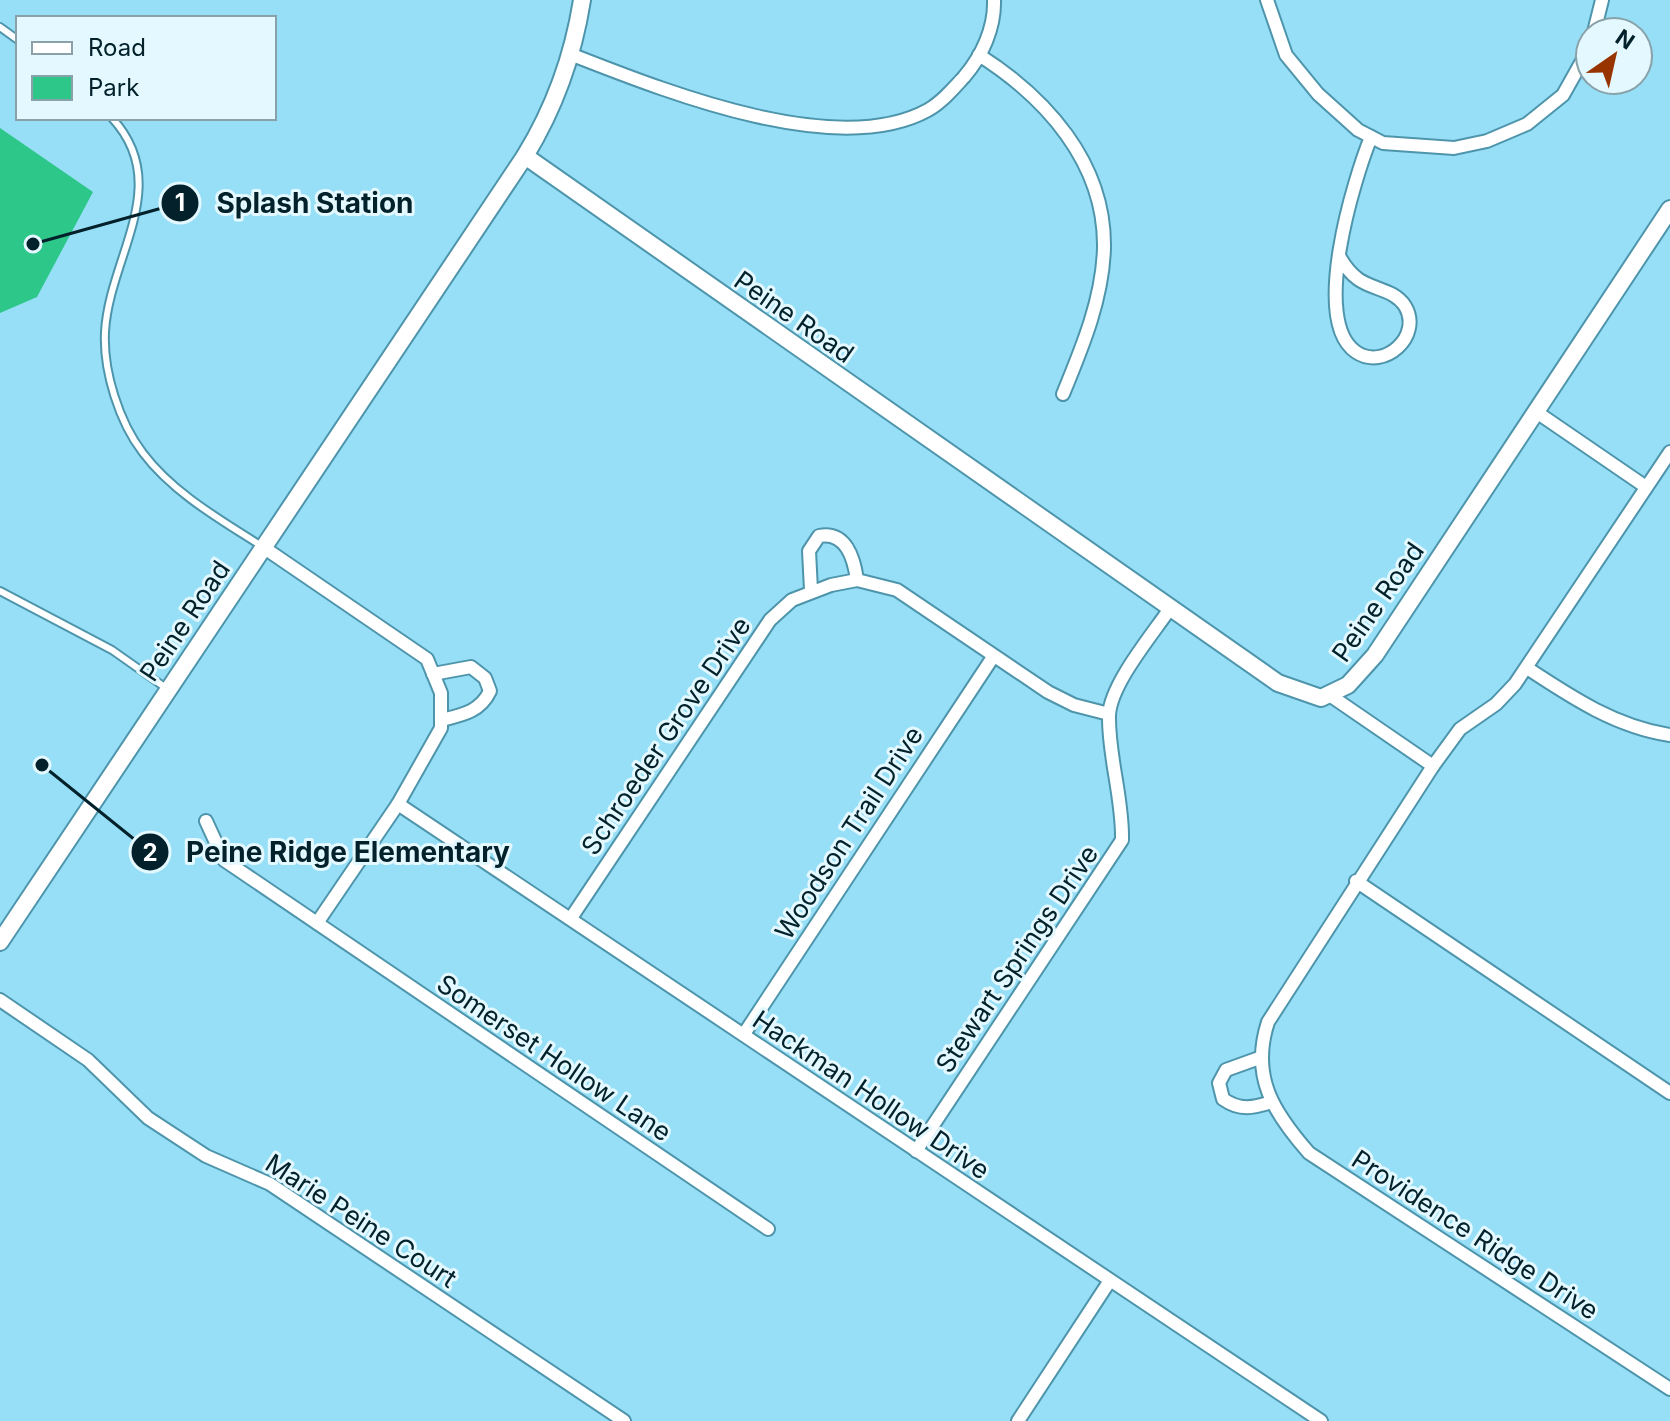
<svg xmlns="http://www.w3.org/2000/svg" width="1670" height="1421" font-family="Inter,sans-serif">
  <rect width="100%" height="100%" fill="#97dff7"/>
  <!-- green -->
  <polygon fill="#2ec78a" points="0,128 93,192 37,297 0,313"/>
  <g fill="none" stroke-linecap="round" stroke-linejoin="round">
    <defs>
      <g id="service">
        <polyline points="0,27 18,40"/>
        <path d="M112 118C174 185 109 257 105 332 103 371 119 422 143 453 173 493 221 520 263 547"/>
        <polyline points="0,591 112,650 166,688"/>
      </g>
      <g id="minor">
        <polyline points="1267,0 1286,55 1318,94 1358,130 1383,143 1454,148 1487,141 1527,124 1563,95 1590,47"/>
        <polyline points="1594,32 1602,0"/>
        <path d="M570 54C660 89 836 161 928 110 942 102 953 89 964 77 982 56 995 28 994 0"/>
        <path d="M979 55C1045 97 1105 162 1104 247 1103 298 1082 348 1063 394"/>
        <path d="M1339 256C1344 265 1350 273 1358 279 1373 290 1394 289 1405 306 1423 336 1384 371 1356 352 1310 321 1354 179 1371 137"/>
        <polyline points="1535,411 1646,487"/>
        <polyline points="263,547 427,659 441,693 441,728 398,804 317,923"/>
        <path d="M811 590 809 551 819 536C846 531 854 558 857 580"/>
        <path d="M1527 668C1571 697 1616 727 1670 735"/>
        <path d="M433 674 471 667 485 678 490 691C480 712 462 715 441 720"/>
        <path d="M1331 696 1433 766 1268 1022C1250 1077 1274 1113 1309 1153L1670 1389"/>
        <polyline points="1433,766 1460,729 1496,704 1515,684 1670,452"/>
        <polyline points="398,804 1321,1421"/>
        <polyline points="206,821 224,860 768,1229"/>
        <polyline points="1356,881 1670,1093"/>
        <polyline points="571,918 770,620 792,600 831,585 857,580 897,590 1048,692 1074,705 1109,714"/>
        <polyline points="0,1000 88,1060 148,1118 206,1156 270,1184 624,1421"/>
        <polyline points="744,1034 993,657"/>
        <path d="M1262 1057 1226 1070 1219 1083 1223 1099C1240 1111 1253 1108 1272 1102"/>
        <path d="M916 1151 1122 840C1123 798 1108 756 1109 715 1111 683 1153 634 1171 607"/>
        <polyline points="1018,1421 1109,1282"/>
      </g>
      <g id="tertiary">
        <polyline points="525,156 1278,683 1321,698 1348,685 1375,655 1670,209"/>
        <path d="M0 942 525 156C555 107 573 57 582 0"/>
      </g>
    </defs>
    <!-- service casing -->
    <use href="#service" stroke="#4e95ab" stroke-width="10"/>
    <!-- minor casing -->
    <use href="#minor" stroke="#4e95ab" stroke-width="16"/>
    <!-- tertiary casing -->
    <use href="#tertiary" stroke="#4e95ab" stroke-width="20"/>
    <!-- service -->
    <use href="#service" stroke="#fff" stroke-width="6"/>
    <!-- minor -->
    <use href="#minor" stroke="#fff" stroke-width="12"/>
    <!-- tertiary -->
    <use href="#tertiary" stroke="#fff" stroke-width="16"/>
  </g>
  <g text-anchor="middle" stroke-width="6" stroke-linejoin="round" paint-order="stroke">
    <!-- street labels -->
    <g font-size="26" fill="#02212a" stroke="#e3f8ff">
      <text transform="translate(794 317) rotate(35)" y="9">Peine Road</text>
      <text transform="translate(1378 602) rotate(-55)" y="9">Peine Road</text>
      <text transform="translate(185 621) rotate(-56)" y="9">Peine Road</text>
      <text transform="translate(666 736) rotate(-56)" y="9">Schroeder Grove Drive</text>
      <text transform="translate(849 833) rotate(-57)" y="9">Woodson Trail Drive</text>
      <text transform="translate(1017 959) rotate(-56)" y="9">Stewart Springs Drive</text>
      <text transform="translate(554 1058) rotate(34)" y="9">Somerset Hollow Lane</text>
      <text transform="translate(871 1095) rotate(34)" y="9">Hackman Hollow Drive</text>
      <text transform="translate(361 1221) rotate(33)" y="9">Marie Peine Court</text>
      <text transform="translate(1475 1235) rotate(33)" y="9">Providence Ridge Drive</text>
    </g>
  </g>
  <!-- callouts -->
  <path fill="none" stroke="#02212a" stroke-width="3" d="M33 244L180 203M42 765L150 852"/>
  <g fill="#02212a" stroke="#e3f8ff" stroke-width="3">
    <circle cx="33" cy="244" r="8"/>
    <circle cx="42" cy="765" r="8"/>
    <circle cx="180" cy="203" r="20"/>
    <circle cx="150" cy="852" r="20"/>
  </g>
  <g font-size="24" text-anchor="middle" font-weight="bold" fill="#fff">
    <text x="180" y="211">1</text>
    <text x="150" y="861">2</text>
  </g>
  <g font-size="28" text-anchor="middle" font-weight="bold" fill="#02212a" stroke="#e3f8ff" stroke-width="6" stroke-linejoin="round" paint-order="stroke">
    <text x="315" y="213">Splash Station</text>
    <text x="348" y="862">Peine Ridge Elementary</text>
  </g>
  <!-- legend -->
  <rect x="16" y="16" width="260" height="104" fill="#e3f8ff" stroke="#89a2aa" stroke-width="2"/>
  <rect x="32" y="42" width="40" height="12" fill="#ffffff" stroke="#89a2aa" stroke-width="2"/>
  <text x="88" y="56" font-size="24" fill="#02212a">Road</text>
  <rect x="32" y="76" width="40" height="24" fill="#2ec78a" stroke="#89a2aa" stroke-width="2"/>
  <text x="88" y="96" font-size="24" fill="#02212a">Park</text>
  <!-- north arrow -->
  <g transform="translate(1614 56) rotate(34)"><circle r="38" fill="#e3f8ff" stroke="#89a2aa" stroke-width="2"/>
  <path d="M0-6L14 30L0 20L-14 30Z" fill="#983400"/>
  <text y="-12" font-size="22" font-weight="bold" text-anchor="middle" fill="#02212a">N</text>
  </g>
</svg>
